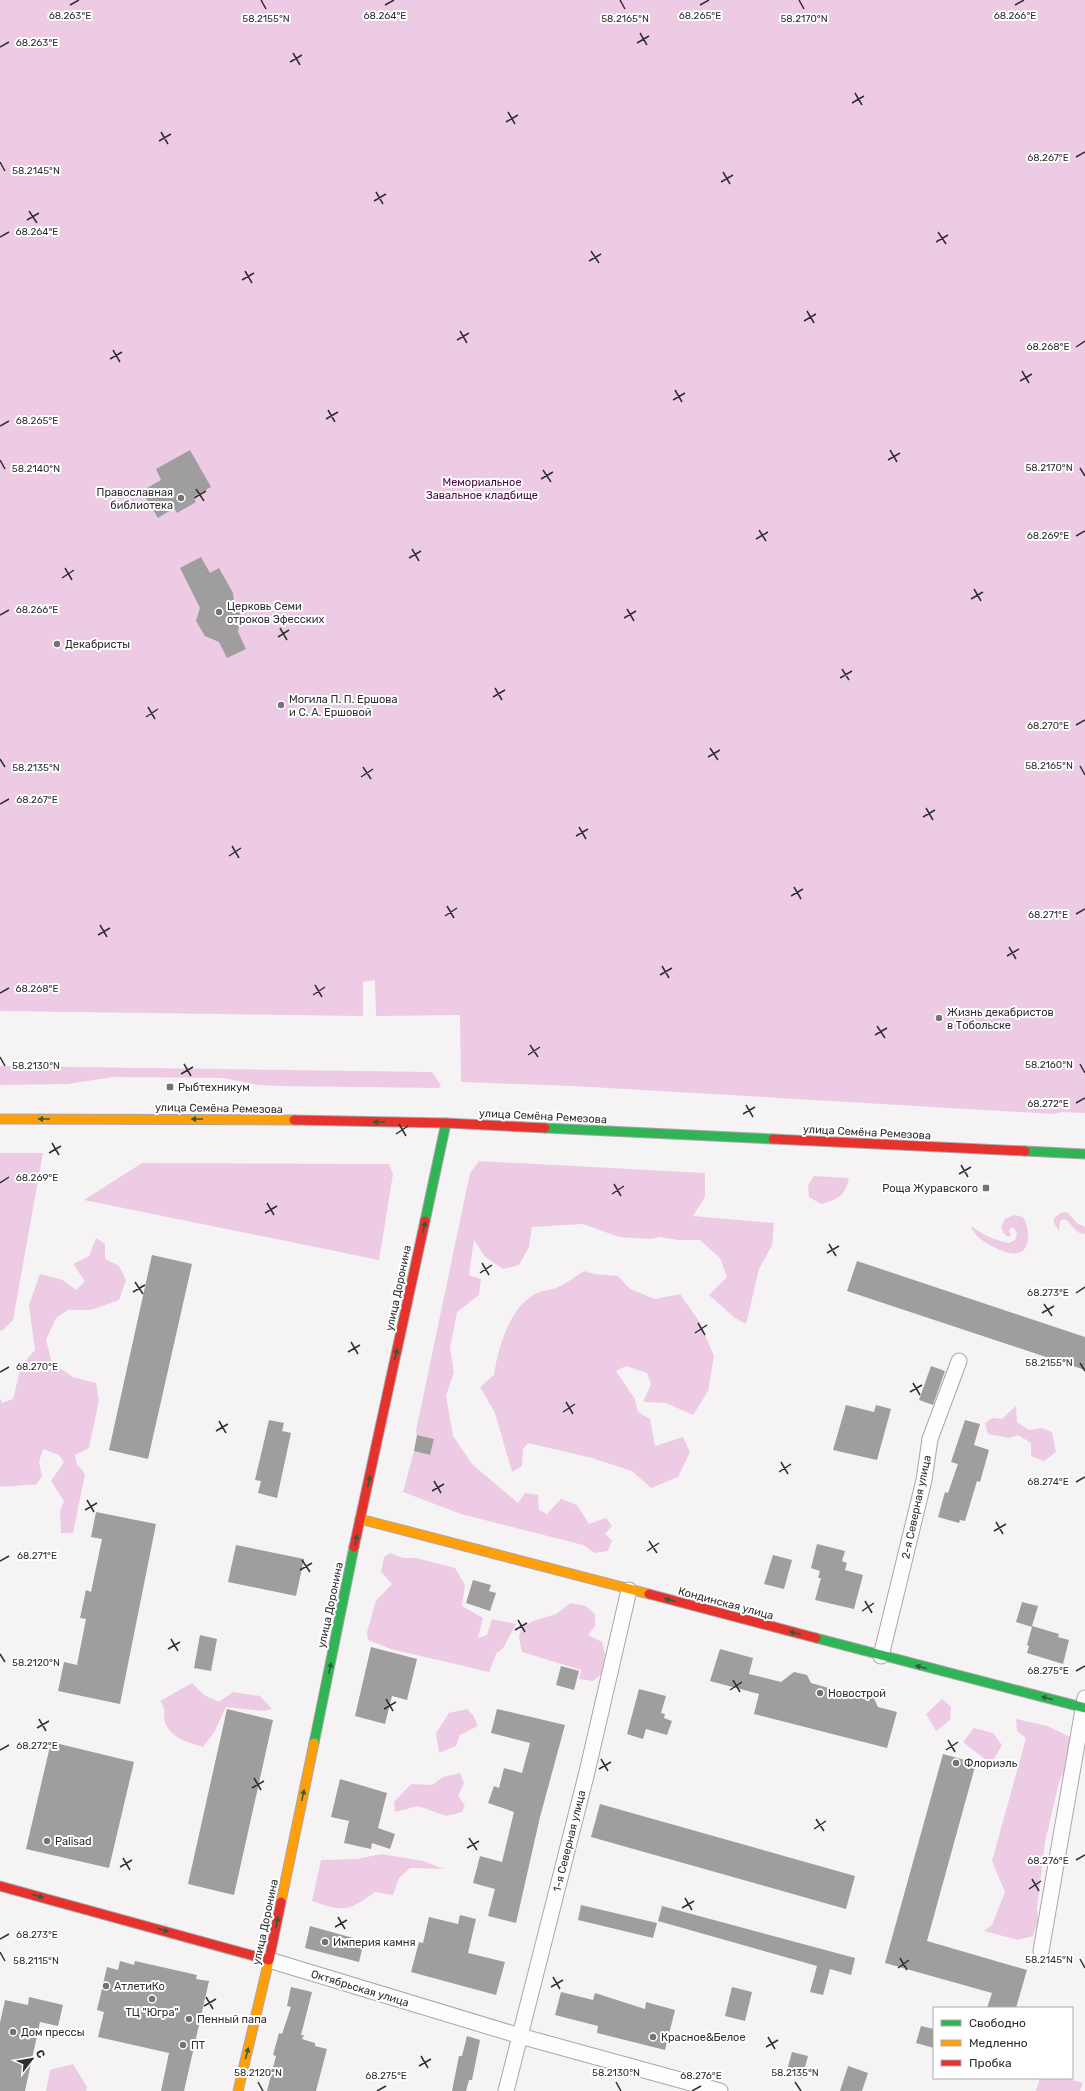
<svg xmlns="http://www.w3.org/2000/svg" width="1085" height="2091" font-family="Rubik,sans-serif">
  <rect width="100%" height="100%" fill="#f6f3f5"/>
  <!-- green -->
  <g fill="#edcbe5">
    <polygon points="0,0 1085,0 1085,1113 1062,1112 1054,1114 573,1086 461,1082 460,1015 376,1016 375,980 363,982 363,1016 0,1011"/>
    <polygon points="0,1066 432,1072 441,1085 439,1088 280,1086 258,1085 222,1078 113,1077 68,1084 0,1085"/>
    <polygon points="0,1153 43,1153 13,1320 2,1331 0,1330"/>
    <polygon points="479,1161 705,1173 705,1197 693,1216 774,1223 772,1245 759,1269 746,1324 735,1318 709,1295 727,1277 720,1258 700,1240 678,1240 660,1237 650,1239 619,1237 583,1224 532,1227 529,1247 519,1265 503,1269 485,1257 474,1240 469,1275 481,1279 479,1295 457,1312 450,1348 454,1372 446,1396 453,1436 472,1464 518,1503 525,1493 538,1495 539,1510 547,1514 561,1499 577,1505 589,1524 606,1518 612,1526 605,1534 612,1540 608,1551 595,1553 583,1545 461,1514 403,1492 414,1451 430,1455 434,1439 417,1435 416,1431 470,1173"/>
    <polygon points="142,1163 389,1164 393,1174 379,1260 84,1200"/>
    <path d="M814 1176 849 1178C845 1196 838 1199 821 1204L809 1197 808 1185Z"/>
    <path d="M1067 1212 1077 1223 1085 1227V1234C1074 1234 1073 1223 1064 1219L1060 1221 1059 1231 1054 1223V1218L1061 1213Z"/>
    <path d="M1014 1215 1023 1217C1031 1230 1032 1257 1010 1253 998 1251 973 1238 971 1226 983 1235 994 1240 1009 1243L1015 1240 1017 1234 1015 1229 1012 1227 1009 1230 1011 1235 1009 1237 1004 1234 1001 1227 1005 1219Z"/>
    <path d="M96 1238 105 1244V1259L119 1266 126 1280 119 1300 91 1310H68L56 1318 46 1340 52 1363 73 1377 96 1383 99 1400 89 1448 75 1455 77 1464 85 1474 73 1533H61L60 1511 64 1501 51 1481 64 1462 59 1455 43 1449 39 1462 42 1476 36 1485C23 1484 12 1488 0 1486V1398L2 1403 13 1399 21 1366 35 1350 29 1305 40 1274 63 1280 76 1290 85 1281 73 1264 89 1256Z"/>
    <path d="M584 1271 594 1274 618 1276 630 1289 655 1299 680 1294 699 1321 714 1356 708 1391 693 1415 666 1403 643 1402 651 1384 647 1373 626 1366 616 1371 635 1399 638 1412 650 1419 655 1446 683 1437 690 1452 678 1477 651 1488 632 1471 592 1458 528 1443 523 1449 522 1466 512 1472 495 1413 480 1387 494 1375C498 1347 510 1306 537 1293 544 1290 552 1290 558 1287 567 1283 576 1276 584 1271Z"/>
    <polygon points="1016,1406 1017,1422 1029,1430 1042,1428 1052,1432 1056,1452 1044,1461 1031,1456 1031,1443 1018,1435 1009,1438 988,1434 985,1423 992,1418 1002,1419"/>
    <polygon points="390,1553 403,1558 416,1558 455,1568 465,1585 462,1606 483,1618 478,1638 487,1635 492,1619 516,1624 504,1647 496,1654 489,1672 391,1649 368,1640 367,1632 376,1601 392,1584 381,1572 384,1557"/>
    <polygon points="571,1603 586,1606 595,1614 595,1626 588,1635 602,1642 605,1654 602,1674 593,1681 579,1679 581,1670 522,1652 519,1637 521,1628 533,1621 556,1614"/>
    <path d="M192 1683 204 1695 219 1702 233 1692 260 1696 272 1709 262 1711 226 1707 215 1731 203 1747C188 1742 171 1739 165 1722 162 1712 168 1712 160 1701Z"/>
    <polygon points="942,1699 951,1707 950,1720 936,1731 926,1714"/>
    <polygon points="467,1709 473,1715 478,1726 460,1735 456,1746 439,1753 436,1733 449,1713"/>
    <polygon points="1016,1719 1047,1726 1070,1737 1067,1765 1059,1782 1045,1842 1037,1908 1038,1921 1033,1936 1018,1940 984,1931 992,1925 1005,1892 992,1861 1026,1738 1017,1731"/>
    <polygon points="974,1728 993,1733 1002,1745 991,1764 963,1742"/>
    <polygon points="460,1773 464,1783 458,1796 465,1805 462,1812 446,1816 418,1806 395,1812 394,1802 411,1784 432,1785 443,1777"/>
    <path d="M381 1854 423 1861 444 1869 410 1868 399 1878 393 1895 375 1892C347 1912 344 1912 312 1901L321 1860 357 1859Z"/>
    <polygon points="73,2064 87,2087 86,2091 46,2091 50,2070"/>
    <polygon points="1040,2078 1064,2078 1083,2083 1080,2091 1036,2091"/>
  </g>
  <!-- building -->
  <g fill="#a09d9f">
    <polygon points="190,450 211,487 193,497 196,502 177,513 174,508 158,518 142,491 161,480 156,469"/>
    <polygon points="201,557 210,573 219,568 233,593 234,602 241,616 238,632 246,649 227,658 219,642 205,636 196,621 200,608 180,568"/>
    <polygon points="152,1255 192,1264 148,1459 109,1450"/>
    <polygon points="857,1261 1085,1337 1085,1370 847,1291"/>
    <polygon points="931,1366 945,1371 933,1405 919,1400"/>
    <polygon points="846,1405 874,1412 876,1405 891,1409 877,1460 833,1450"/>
    <polygon points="269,1420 284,1423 282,1431 291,1433 277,1498 258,1493 261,1481 255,1480"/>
    <polygon points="965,1420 980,1424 974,1445 989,1450 980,1482 977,1481 965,1521 960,1520 959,1523 938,1517 945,1492 948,1493 958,1464 951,1462"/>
    <polygon points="417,1435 434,1439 430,1455 414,1451"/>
    <polygon points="96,1512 156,1524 120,1704 58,1691 64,1662 77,1665 86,1619 80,1618 86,1590 91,1592 102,1539 91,1537"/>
    <polygon points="817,1544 845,1551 842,1561 847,1563 845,1570 863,1575 854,1609 815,1600 821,1578 818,1578 820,1571 811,1568"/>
    <polygon points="236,1545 304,1559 296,1596 228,1582"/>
    <polygon points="773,1555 792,1560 784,1589 764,1584"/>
    <polygon points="473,1580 491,1585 489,1591 496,1593 490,1611 466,1603"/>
    <polygon points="1022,1602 1038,1606 1032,1626 1059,1634 1058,1637 1069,1640 1063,1664 1027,1653 1029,1646 1027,1645 1032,1627 1016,1622"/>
    <polygon points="200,1635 217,1639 211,1671 194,1668"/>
    <polygon points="371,1647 417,1659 407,1700 392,1696 385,1724 355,1716"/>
    <polygon points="720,1649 753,1658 749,1674 781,1682 794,1672 807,1675 811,1683 850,1694 857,1689 871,1692 878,1707 897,1712 887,1748 754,1714 759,1694 710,1681"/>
    <polygon points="561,1666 579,1671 574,1690 556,1685"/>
    <polygon points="639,1689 666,1696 661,1713 665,1714 664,1718 672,1721 667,1735 646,1729 643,1739 627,1734"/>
    <polygon points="227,1709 273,1720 234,1895 188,1884"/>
    <polygon points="497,1709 565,1725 540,1817 516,1923 488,1916 495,1889 473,1883 480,1856 502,1862 514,1812 488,1803 494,1786 499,1788 504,1768 522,1773 530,1743 491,1733"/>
    <polygon points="51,1742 134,1762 109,1868 26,1849"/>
    <polygon points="943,1754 976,1763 927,1941 1027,1970 1016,2008 987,2008 992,1993 885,1963"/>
    <polygon points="340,1779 387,1793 378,1828 395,1834 390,1849 372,1843 371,1849 344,1843 349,1821 331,1817"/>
    <polygon points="600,1804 855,1876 846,1909 591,1837"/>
    <polygon points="581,1905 657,1923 653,1938 578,1920"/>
    <polygon points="662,1906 855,1958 851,1975 830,1969 823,1995 810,1992 817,1966 658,1921"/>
    <polygon points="460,1915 476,1919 468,1953 505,1962 496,1995 411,1972 419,1942 423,1943 429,1917 458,1924"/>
    <polygon points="310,1926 364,1941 359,1962 305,1948"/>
    <polygon points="120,1961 134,1965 135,1961 197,1975 196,1979 209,1981 184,2091 161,2091 169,2053 98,2037 104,2012 97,2010 107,1967 118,1970"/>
    <polygon points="291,1987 312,1992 301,2035 304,2035 302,2039 315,2043 315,2046 327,2049 316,2091 267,2091 276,2056 273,2055 279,2033 282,2034 291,2007 287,2006"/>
    <polygon points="732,1987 752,1992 745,2021 725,2016"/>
    <polygon points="561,1992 593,2000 595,1993 645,2009 646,2002 675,2010 665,2050 597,2033 598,2026 555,2015"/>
    <polygon points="29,1997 63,2005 58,2026 40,2022 25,2091 0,2091 0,2023 5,2000 28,2005"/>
    <polygon points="921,2026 934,2029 934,2048 916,2043"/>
    <polygon points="467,2036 480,2040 472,2080 469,2080 466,2091 452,2091 459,2056 462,2056"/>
    <polygon points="792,2052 808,2056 802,2078 786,2074"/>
    <polygon points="848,2066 868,2073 862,2091 840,2091"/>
  </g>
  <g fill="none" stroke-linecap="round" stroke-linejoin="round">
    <defs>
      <g id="street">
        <polyline points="881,1656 924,1480 930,1439 959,1361"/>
        <polyline points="1041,1951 1085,1698"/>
        <polyline points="269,1960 520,2036 720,2091"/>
        <polyline points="506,2091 587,1772 629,1590"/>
      </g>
      <g id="fast">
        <polyline points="545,1128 773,1139"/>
        <polyline points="1025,1151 1085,1154"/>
        <polyline points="425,1221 446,1123"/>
        <polyline points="816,1638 1085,1708"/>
        <polyline points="314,1743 354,1547"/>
      </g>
      <g id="slow">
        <polyline points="0,1119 294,1120"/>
        <polyline points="360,1519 649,1594"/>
        <polyline points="281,1902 314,1743"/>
        <polyline points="238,2091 269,1960"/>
      </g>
      <g id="jam">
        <polyline points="294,1120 446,1123 545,1128"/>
        <polyline points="773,1139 1025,1151"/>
        <polyline points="354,1547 425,1221"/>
        <polyline points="649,1594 816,1638"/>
        <polyline points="0,1886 269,1960 281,1902"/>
      </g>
    </defs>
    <!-- street casing -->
    <use href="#street" stroke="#aaa7a9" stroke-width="17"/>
    <!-- fast casing -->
    <use href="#fast" stroke="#aaa7a9" stroke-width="11"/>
    <!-- slow casing -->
    <use href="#slow" stroke="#aaa7a9" stroke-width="11"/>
    <!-- jam casing -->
    <use href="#jam" stroke="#aaa7a9" stroke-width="11"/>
    <!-- street -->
    <use href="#street" stroke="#fefdfe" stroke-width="15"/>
    <!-- fast -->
    <use href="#fast" stroke="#30b455" stroke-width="9"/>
    <!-- slow -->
    <use href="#slow" stroke="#ff9f0a" stroke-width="9"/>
    <!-- jam -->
    <use href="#jam" stroke="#e5322d" stroke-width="9"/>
  </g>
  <!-- one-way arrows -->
  <defs><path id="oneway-solid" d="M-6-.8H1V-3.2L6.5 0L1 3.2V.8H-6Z"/></defs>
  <g fill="#305d3c">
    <use href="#oneway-solid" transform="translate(44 1119) rotate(-180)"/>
    <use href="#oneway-solid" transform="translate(197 1119) rotate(-180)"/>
    <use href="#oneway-solid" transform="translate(379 1122) rotate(-179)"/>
    <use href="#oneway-solid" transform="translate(424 1227) rotate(-78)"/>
    <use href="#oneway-solid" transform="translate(396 1354) rotate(-78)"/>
    <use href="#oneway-solid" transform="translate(369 1481) rotate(-78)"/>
    <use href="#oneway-solid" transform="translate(356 1540) rotate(-78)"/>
    <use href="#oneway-solid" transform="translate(670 1600) rotate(-165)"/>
    <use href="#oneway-solid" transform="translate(795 1633) rotate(-165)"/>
    <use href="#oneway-solid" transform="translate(921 1667) rotate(-165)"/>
    <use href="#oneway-solid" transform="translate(330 1668) rotate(-78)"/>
    <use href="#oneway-solid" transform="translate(1047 1698) rotate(-166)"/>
    <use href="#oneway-solid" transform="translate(303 1795) rotate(-78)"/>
    <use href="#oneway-solid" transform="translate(38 1896) rotate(15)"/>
    <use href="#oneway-solid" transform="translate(277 1922) rotate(-78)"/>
    <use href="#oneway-solid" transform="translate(163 1930) rotate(16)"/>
    <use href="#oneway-solid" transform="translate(247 2053) rotate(-76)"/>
  </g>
  <!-- ticks -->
  <path fill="none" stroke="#302e2f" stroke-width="1.5" d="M261 0 266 9M620 0 625 9M799 0 804 9M70 5 79 0M385 5 394 0M700 5 709 0M1015 5 1024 0M640 33 647 45M637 43 649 36M0 47 9 42M293 53 300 65M290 62 302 55M855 93 862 105M852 103 864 96M508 112 515 124M506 122 518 115M161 132 168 144M159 141 171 134M1076 157 1085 152M0 162 5 171M723 172 730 184M721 182 733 175M376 192 383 204M374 201 386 194M29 211 37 223M27 220 39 213M938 232 946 244M0 237 9 232M936 242 948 235M591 251 599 263M589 261 601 254M245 271 252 283M242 280 254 273M807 311 814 323M804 321 816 314M460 331 467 343M457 340 469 333M1076 347 1085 341M113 350 120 362M110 359 122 352M1022 371 1029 383M1020 381 1032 374M675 390 682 402M673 400 685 393M328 410 335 422M326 419 338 412M0 426 9 421M890 450 897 462M0 460 5 469M888 460 900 453M1080 468 1085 476M543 470 551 482M541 479 553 472M196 489 204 501M194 498 206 491M759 530 766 541M1076 536 1085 531M756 539 768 532M412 549 419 561M409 558 421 551M65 568 72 580M62 578 74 570M974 589 981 601M971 599 983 592M627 609 634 621M0 615 9 610M624 618 636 611M280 628 287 640M278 637 289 630M842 669 849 680M840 678 852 671M495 688 502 700M493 697 505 690M148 707 155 719M146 717 158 709M1076 725 1085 720M710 748 718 760M708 757 720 750M0 759 5 767M1080 766 1085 775M363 767 371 779M361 777 373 769M0 804 9 799M926 808 933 820M923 817 935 810M579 827 586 839M576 836 588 829M232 846 239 858M229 856 241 848M794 887 801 899M791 896 803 889M447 906 454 918M1076 914 1085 909M445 916 457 908M100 925 107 937M98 935 110 928M1009 947 1016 959M1007 956 1019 949M662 966 669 978M660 975 672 968M315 985 322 997M0 993 9 988M313 995 325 987M877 1026 885 1038M875 1035 887 1028M530 1045 538 1057M528 1055 540 1047M0 1057 5 1066M184 1064 191 1076M1080 1064 1085 1073M181 1074 193 1067M1076 1103 1085 1098M746 1105 753 1117M743 1114 755 1107M399 1124 406 1136M396 1134 408 1126M52 1143 59 1155M49 1153 61 1146M961 1165 968 1177M959 1174 971 1167M0 1183 9 1177M614 1184 621 1196M612 1194 624 1186M267 1203 274 1215M265 1213 277 1206M829 1244 836 1256M827 1253 839 1246M482 1263 489 1275M480 1273 492 1265M135 1282 143 1294M133 1292 145 1285M1076 1293 1085 1287M1044 1304 1052 1316M1042 1313 1054 1306M698 1323 705 1335M695 1333 707 1325M351 1342 358 1354M348 1352 360 1345M1080 1363 1085 1371M0 1372 9 1367M913 1383 920 1395M910 1392 922 1385M566 1402 573 1414M563 1412 575 1404M219 1421 226 1433M216 1431 228 1424M781 1462 788 1474M779 1472 791 1464M434 1481 441 1493M1076 1482 1085 1477M432 1491 444 1484M87 1500 94 1512M85 1510 97 1503M996 1522 1003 1534M994 1531 1006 1524M649 1541 657 1553M647 1551 659 1543M302 1560 310 1572M0 1561 9 1556M300 1570 312 1563M865 1601 872 1613M862 1611 874 1603M518 1620 525 1632M515 1630 527 1623M171 1639 178 1651M168 1649 180 1642M0 1654 5 1662M1076 1671 1085 1666M733 1680 740 1692M730 1690 742 1682M386 1699 393 1711M384 1709 396 1702M39 1719 46 1731M37 1728 49 1721M948 1740 955 1752M0 1750 9 1745M946 1750 958 1742M601 1759 608 1771M599 1769 611 1762M254 1778 261 1790M252 1788 264 1781M816 1819 824 1831M814 1829 826 1821M469 1838 477 1850M467 1848 479 1841M123 1858 130 1870M1076 1860 1085 1855M120 1867 132 1860M1032 1879 1039 1891M1029 1889 1041 1881M685 1898 692 1910M682 1908 694 1901M338 1917 345 1929M335 1927 347 1920M0 1939 9 1934M0 1952 5 1961M900 1958 907 1970M1080 1959 1085 1968M898 1968 909 1960M553 1977 560 1989M551 1987 563 1980M206 1997 213 2009M204 2006 216 1999M768 2037 775 2049M766 2047 778 2040M421 2056 428 2068M419 2066 431 2059M258 2082 263 2091M616 2082 621 2091M795 2082 801 2091M377 2091 386 2086M692 2091 701 2086"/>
  <!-- markers -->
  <g fill="#757374" stroke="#fff" stroke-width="1.5">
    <circle cx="181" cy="498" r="4"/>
    <circle cx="219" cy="612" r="4"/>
    <circle cx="57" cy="644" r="4"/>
    <circle cx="281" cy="705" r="4"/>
    <circle cx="939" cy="1018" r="4"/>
    <rect x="166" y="1083" width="8" height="8" rx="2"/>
    <rect x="982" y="1184" width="8" height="8" rx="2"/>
    <circle cx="820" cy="1693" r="4"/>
    <circle cx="956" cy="1763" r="4"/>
    <circle cx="47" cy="1841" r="4"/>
    <circle cx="325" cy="1942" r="4"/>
    <circle cx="106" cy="1986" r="4"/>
    <circle cx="152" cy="1999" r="4"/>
    <circle cx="189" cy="2019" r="4"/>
    <circle cx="13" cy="2032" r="4"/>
    <circle cx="653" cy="2037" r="4"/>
    <circle cx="183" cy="2045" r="4"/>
  </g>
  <g text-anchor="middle" stroke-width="4" stroke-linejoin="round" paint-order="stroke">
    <!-- park labels -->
    <g font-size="11" fill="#4b0541" stroke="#fff">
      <text x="482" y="486">Мемориальное<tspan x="482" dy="13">Завальное кладбище</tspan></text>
    </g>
    <!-- poi labels -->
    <g font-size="11" fill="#302e2f" stroke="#fff" text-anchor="start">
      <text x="173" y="496" text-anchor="end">Православная<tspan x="173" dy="13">библиотека</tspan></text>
      <text x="227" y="610">Церковь Семи<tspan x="227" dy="13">отроков Эфесских</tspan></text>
      <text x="65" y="648">Декабристы</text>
      <text x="289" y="703">Могила П. П. Ершова<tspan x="289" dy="13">и С. А. Ершовой</tspan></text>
      <text x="947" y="1016">Жизнь декабристов<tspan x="947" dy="13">в Тобольске</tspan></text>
      <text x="178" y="1091">Рыбтехникум</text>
      <text x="978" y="1192" text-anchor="end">Роща Журавского</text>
      <text x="828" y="1697">Новострой</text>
      <text x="964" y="1767">Флориэль</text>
      <text x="55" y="1845">Palisad</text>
      <text x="333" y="1946">Империя камня</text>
      <text x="114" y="1990">АтлетиКо</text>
      <text x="152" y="2016" text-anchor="middle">ТЦ "Югра"</text>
      <text x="197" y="2023">Пенный папа</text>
      <text x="21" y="2036">Дом прессы</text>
      <text x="661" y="2041">Красное&amp;Белое</text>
      <text x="191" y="2049">ПТ</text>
    </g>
    <!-- street labels -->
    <g font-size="11" fill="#302e2f" stroke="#fff">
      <text transform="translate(219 1108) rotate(1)" y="4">улица Семёна Ремезова</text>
      <text transform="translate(543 1116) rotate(3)" y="4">улица Семёна Ремезова</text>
      <text transform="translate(867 1132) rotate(3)" y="4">улица Семёна Ремезова</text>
      <text transform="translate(398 1288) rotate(-78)" y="4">улица Доронина</text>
      <text transform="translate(916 1507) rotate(-78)" y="4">2-я Северная улица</text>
      <text transform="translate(726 1603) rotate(15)" y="4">Кондинская улица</text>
      <text transform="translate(330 1605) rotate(-78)" y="4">улица Доронина</text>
      <text transform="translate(569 1841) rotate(-76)" y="4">1-я Северная улица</text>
      <text transform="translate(265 1922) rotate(-78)" y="4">улица Доронина</text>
      <text transform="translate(360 1988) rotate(17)" y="4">Октябрьская улица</text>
    </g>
  </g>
  <g font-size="10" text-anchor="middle" fill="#302e2f" stroke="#fff" stroke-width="4" stroke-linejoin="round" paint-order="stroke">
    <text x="70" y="19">68.263°E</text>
    <text x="385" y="19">68.264°E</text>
    <text x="700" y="19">68.265°E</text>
    <text x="1015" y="19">68.266°E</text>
    <text x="625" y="22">58.2165°N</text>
    <text x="266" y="22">58.2155°N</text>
    <text x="804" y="22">58.2170°N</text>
    <text x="37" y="46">68.263°E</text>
    <text x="1048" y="161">68.267°E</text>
    <text x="36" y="174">58.2145°N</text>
    <text x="37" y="235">68.264°E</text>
    <text x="1048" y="350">68.268°E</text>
    <text x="37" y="424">68.265°E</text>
    <text x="1049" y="471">58.2170°N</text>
    <text x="36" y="472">58.2140°N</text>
    <text x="1048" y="539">68.269°E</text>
    <text x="37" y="613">68.266°E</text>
    <text x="1048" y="729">68.270°E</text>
    <text x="1049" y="769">58.2165°N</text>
    <text x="36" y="771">58.2135°N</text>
    <text x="37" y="803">68.267°E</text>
    <text x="1048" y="918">68.271°E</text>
    <text x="37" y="992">68.268°E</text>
    <text x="1049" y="1068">58.2160°N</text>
    <text x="36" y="1069">58.2130°N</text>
    <text x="1048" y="1107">68.272°E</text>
    <text x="37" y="1181">68.269°E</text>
    <text x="1048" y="1296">68.273°E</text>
    <text x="1049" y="1366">58.2155°N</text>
    <text x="37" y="1370">68.270°E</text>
    <text x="1048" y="1485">68.274°E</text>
    <text x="37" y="1559">68.271°E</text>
    <text x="36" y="1666">58.2120°N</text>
    <text x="1048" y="1674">68.275°E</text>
    <text x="37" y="1749">68.272°E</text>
    <text x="1048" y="1864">68.276°E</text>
    <text x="37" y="1938">68.273°E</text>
    <text x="1049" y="1963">58.2145°N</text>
    <text x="36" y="1964">58.2115°N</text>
    <text x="258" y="2076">58.2120°N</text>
    <text x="616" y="2076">58.2130°N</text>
    <text x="795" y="2076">58.2135°N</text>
    <text x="386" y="2079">68.275°E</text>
    <text x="701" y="2079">68.276°E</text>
  </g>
  <!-- legend -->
  <rect x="933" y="2007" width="140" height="72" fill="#ffffff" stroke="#acabac"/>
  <rect x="941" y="2020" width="20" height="6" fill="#30b455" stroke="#acabac"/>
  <text x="969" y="2027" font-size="12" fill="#302e2f">Свободно</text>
  <rect x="941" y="2040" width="20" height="6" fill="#ff9f0a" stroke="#acabac"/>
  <text x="969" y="2047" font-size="12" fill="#302e2f">Медленно</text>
  <rect x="941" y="2060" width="20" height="6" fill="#e5322d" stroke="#acabac"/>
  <text x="969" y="2067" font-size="12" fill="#302e2f">Пробка</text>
  <!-- north arrow -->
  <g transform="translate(32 2059) rotate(59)" stroke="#ffffff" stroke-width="3" paint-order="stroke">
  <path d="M0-3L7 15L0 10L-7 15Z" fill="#302e2f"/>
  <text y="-6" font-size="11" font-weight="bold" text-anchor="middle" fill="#302e2f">С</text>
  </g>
</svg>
